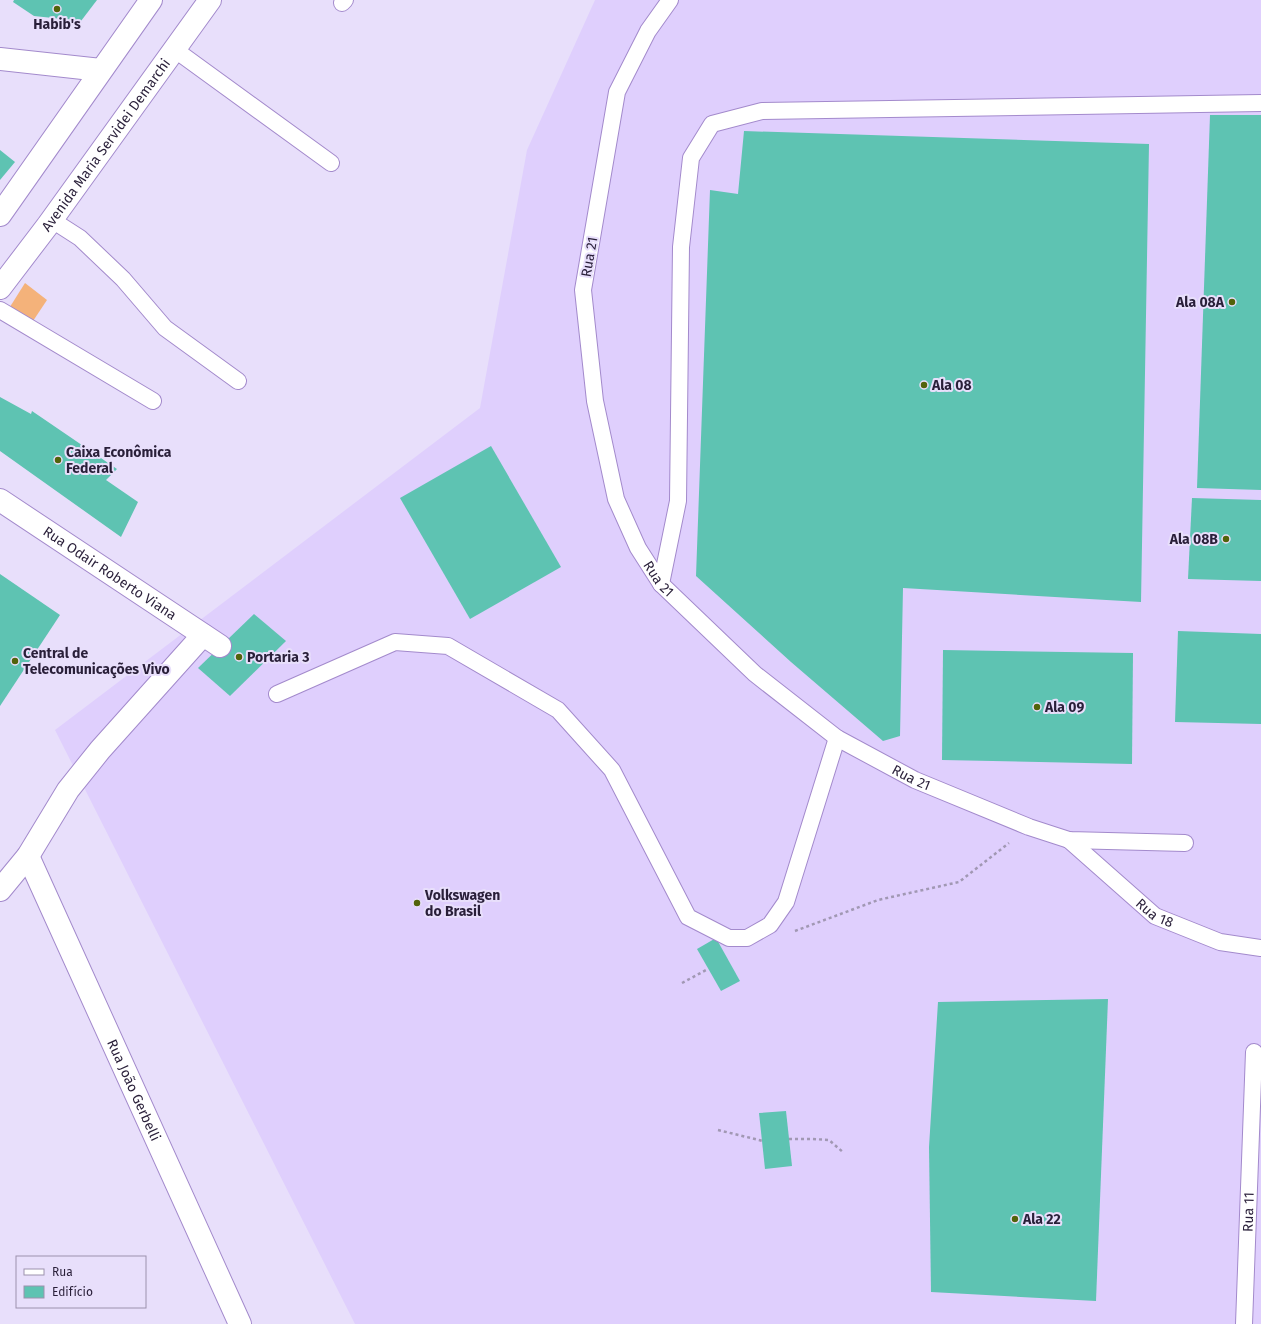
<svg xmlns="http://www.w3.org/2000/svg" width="1261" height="1324" font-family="'Fira Sans',sans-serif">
  <rect width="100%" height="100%" fill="#e8dffb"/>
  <!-- built -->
  <polygon fill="#dfcffd" points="595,0 1261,0 1261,1324 355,1324 55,730 480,408 527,150"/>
  <!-- green -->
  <polygon fill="#f4b27a" points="25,283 47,300 31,324 8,310"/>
  <!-- building -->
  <g fill="#5ec3b2">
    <polygon points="14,0 97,0 81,21 34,16 13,2"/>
    <polygon points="1210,115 1261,115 1261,490 1197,488"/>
    <polygon points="744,131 1149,144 1141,602 903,588 900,736 883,741 791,662 696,576 710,190 738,194"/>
    <polygon points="0,150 15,162 0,180"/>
    <polygon points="0,397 31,414 32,411 117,469 106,480 138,502 121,537 0,451"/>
    <polygon points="491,446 561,567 470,619 400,498"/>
    <polygon points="1192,498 1261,500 1261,581 1188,579"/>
    <polygon points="0,574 60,615 0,706"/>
    <polygon points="254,614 286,641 230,696 198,668"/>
    <polygon points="1178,631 1261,634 1261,724 1175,722"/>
    <polygon points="943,650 1133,653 1132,764 942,760"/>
    <polygon points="716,938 740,981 721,991 697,949"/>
    <polygon points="1108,999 1096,1301 931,1292 929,1147 938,1002"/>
    <polygon points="786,1111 792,1166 765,1169 759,1113"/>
  </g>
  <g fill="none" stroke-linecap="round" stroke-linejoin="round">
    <defs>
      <g id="lane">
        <path id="s1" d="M670 0 648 31 617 92 583 290 595 401 616 499 638 548 661 584 755 674 837 738 915 780 1029 827 1069 840 1185 843"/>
        <polyline points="342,3 345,0"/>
        <polyline points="174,49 331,163"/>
        <polyline points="52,220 80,238 123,279 165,328 238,381"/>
        <polyline points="0,310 153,401"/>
        <polyline points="661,584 678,501 681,247 691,158 712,124 762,111 1261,103"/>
        <polyline points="277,694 395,642 448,646 558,710 612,770 688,917 729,938 747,938 770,925 786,902 837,738"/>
        <path id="s2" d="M1069 840 1155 916 1220 942 1261 948"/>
        <path id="s3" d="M1244 1324 1254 1052"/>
      </g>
      <g id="street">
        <polyline points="0,59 101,70"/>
        <path id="s4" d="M0 500 220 646"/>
        <path id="s5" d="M28 856 240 1324"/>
        <polyline points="0,890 28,856 68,790 100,750 203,635"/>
      </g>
      <g id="secondary">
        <polyline points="0,215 151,0"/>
        <path id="s6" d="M0 288 48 225 210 0"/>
      </g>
    </defs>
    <!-- lane casing -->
    <use href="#lane" stroke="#a38acc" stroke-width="18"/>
    <!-- street casing -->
    <use href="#street" stroke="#a38acc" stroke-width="24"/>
    <!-- secondary casing -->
    <use href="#secondary" stroke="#a38acc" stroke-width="24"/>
    <!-- path -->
    <g stroke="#a198b3" stroke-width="2.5" stroke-dasharray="3 3" stroke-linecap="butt">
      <polyline points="795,931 878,900 959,882 1009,843"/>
      <polyline points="682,983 708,969"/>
      <polyline points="718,1130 763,1141"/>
      <polyline points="789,1139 813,1139 829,1140 844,1153"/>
    </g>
    <!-- lane -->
    <use href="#lane" stroke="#fff" stroke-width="16"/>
    <!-- street -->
    <use href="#street" stroke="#fff" stroke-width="22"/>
    <!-- secondary -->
    <use href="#secondary" stroke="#fff" stroke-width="22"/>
  </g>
  <!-- markers -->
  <g fill="#52630b" stroke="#e8dffb" stroke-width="1.5">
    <circle cx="57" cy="9" r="4"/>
    <circle cx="1232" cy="302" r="4"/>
    <circle cx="924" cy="385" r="4"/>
    <circle cx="58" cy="460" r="4"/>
    <circle cx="1226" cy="539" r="4"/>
    <circle cx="239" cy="657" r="4"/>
    <circle cx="15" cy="661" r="4"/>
    <circle cx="1037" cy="707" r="4"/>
    <circle cx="417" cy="903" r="4"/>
    <circle cx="1015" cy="1219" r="4"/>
  </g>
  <g text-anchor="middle" stroke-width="4" stroke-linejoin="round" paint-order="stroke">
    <!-- poi labels -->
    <g font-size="14" font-weight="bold" fill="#291f39" stroke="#e8dffb" text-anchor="start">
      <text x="57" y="29" text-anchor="middle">Habib's</text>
      <text x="1224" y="307" text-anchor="end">Ala 08A</text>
      <text x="932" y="390">Ala 08</text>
      <text x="66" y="457">Caixa Econômica<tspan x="66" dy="16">Federal</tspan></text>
      <text x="1218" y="544" text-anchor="end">Ala 08B</text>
      <text x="23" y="658">Central de<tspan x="23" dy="16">Telecomunicações Vivo</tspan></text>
      <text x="247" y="662">Portaria 3</text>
      <text x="1045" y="712">Ala 09</text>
      <text x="425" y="900">Volkswagen<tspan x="425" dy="16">do Brasil</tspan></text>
      <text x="1023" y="1224">Ala 22</text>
    </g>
    <!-- street labels -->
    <g font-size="14" fill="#291f39" stroke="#e8dffb">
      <text dy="5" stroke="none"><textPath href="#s6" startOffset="178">Avenida Maria Servidei Demarchi</textPath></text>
      <text transform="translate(589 257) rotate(-80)" y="5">Rua 21</text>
      <text dy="5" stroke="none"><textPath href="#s4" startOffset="132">Rua Odair Roberto Viana</textPath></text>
      <text dy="5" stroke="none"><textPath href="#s1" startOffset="610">Rua 21</textPath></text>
      <text dy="5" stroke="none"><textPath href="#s1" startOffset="934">Rua 21</textPath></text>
      <text dy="5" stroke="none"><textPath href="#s2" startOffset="113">Rua 18</textPath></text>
      <text dy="5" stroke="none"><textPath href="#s5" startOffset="257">Rua João Gerbelli</textPath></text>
      <text dy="5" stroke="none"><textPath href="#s3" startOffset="112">Rua 11</textPath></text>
    </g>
  </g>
  <!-- legend -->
  <rect x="16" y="1256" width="130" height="52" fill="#e8dffb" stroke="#9c92ad"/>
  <rect x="24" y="1269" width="20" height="6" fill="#ffffff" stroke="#9c92ad"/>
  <text x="52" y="1276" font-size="12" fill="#291f39">Rua</text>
  <rect x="24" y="1286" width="20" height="12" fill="#5ec3b2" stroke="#9c92ad"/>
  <text x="52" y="1296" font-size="12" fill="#291f39">Edifício</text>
</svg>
